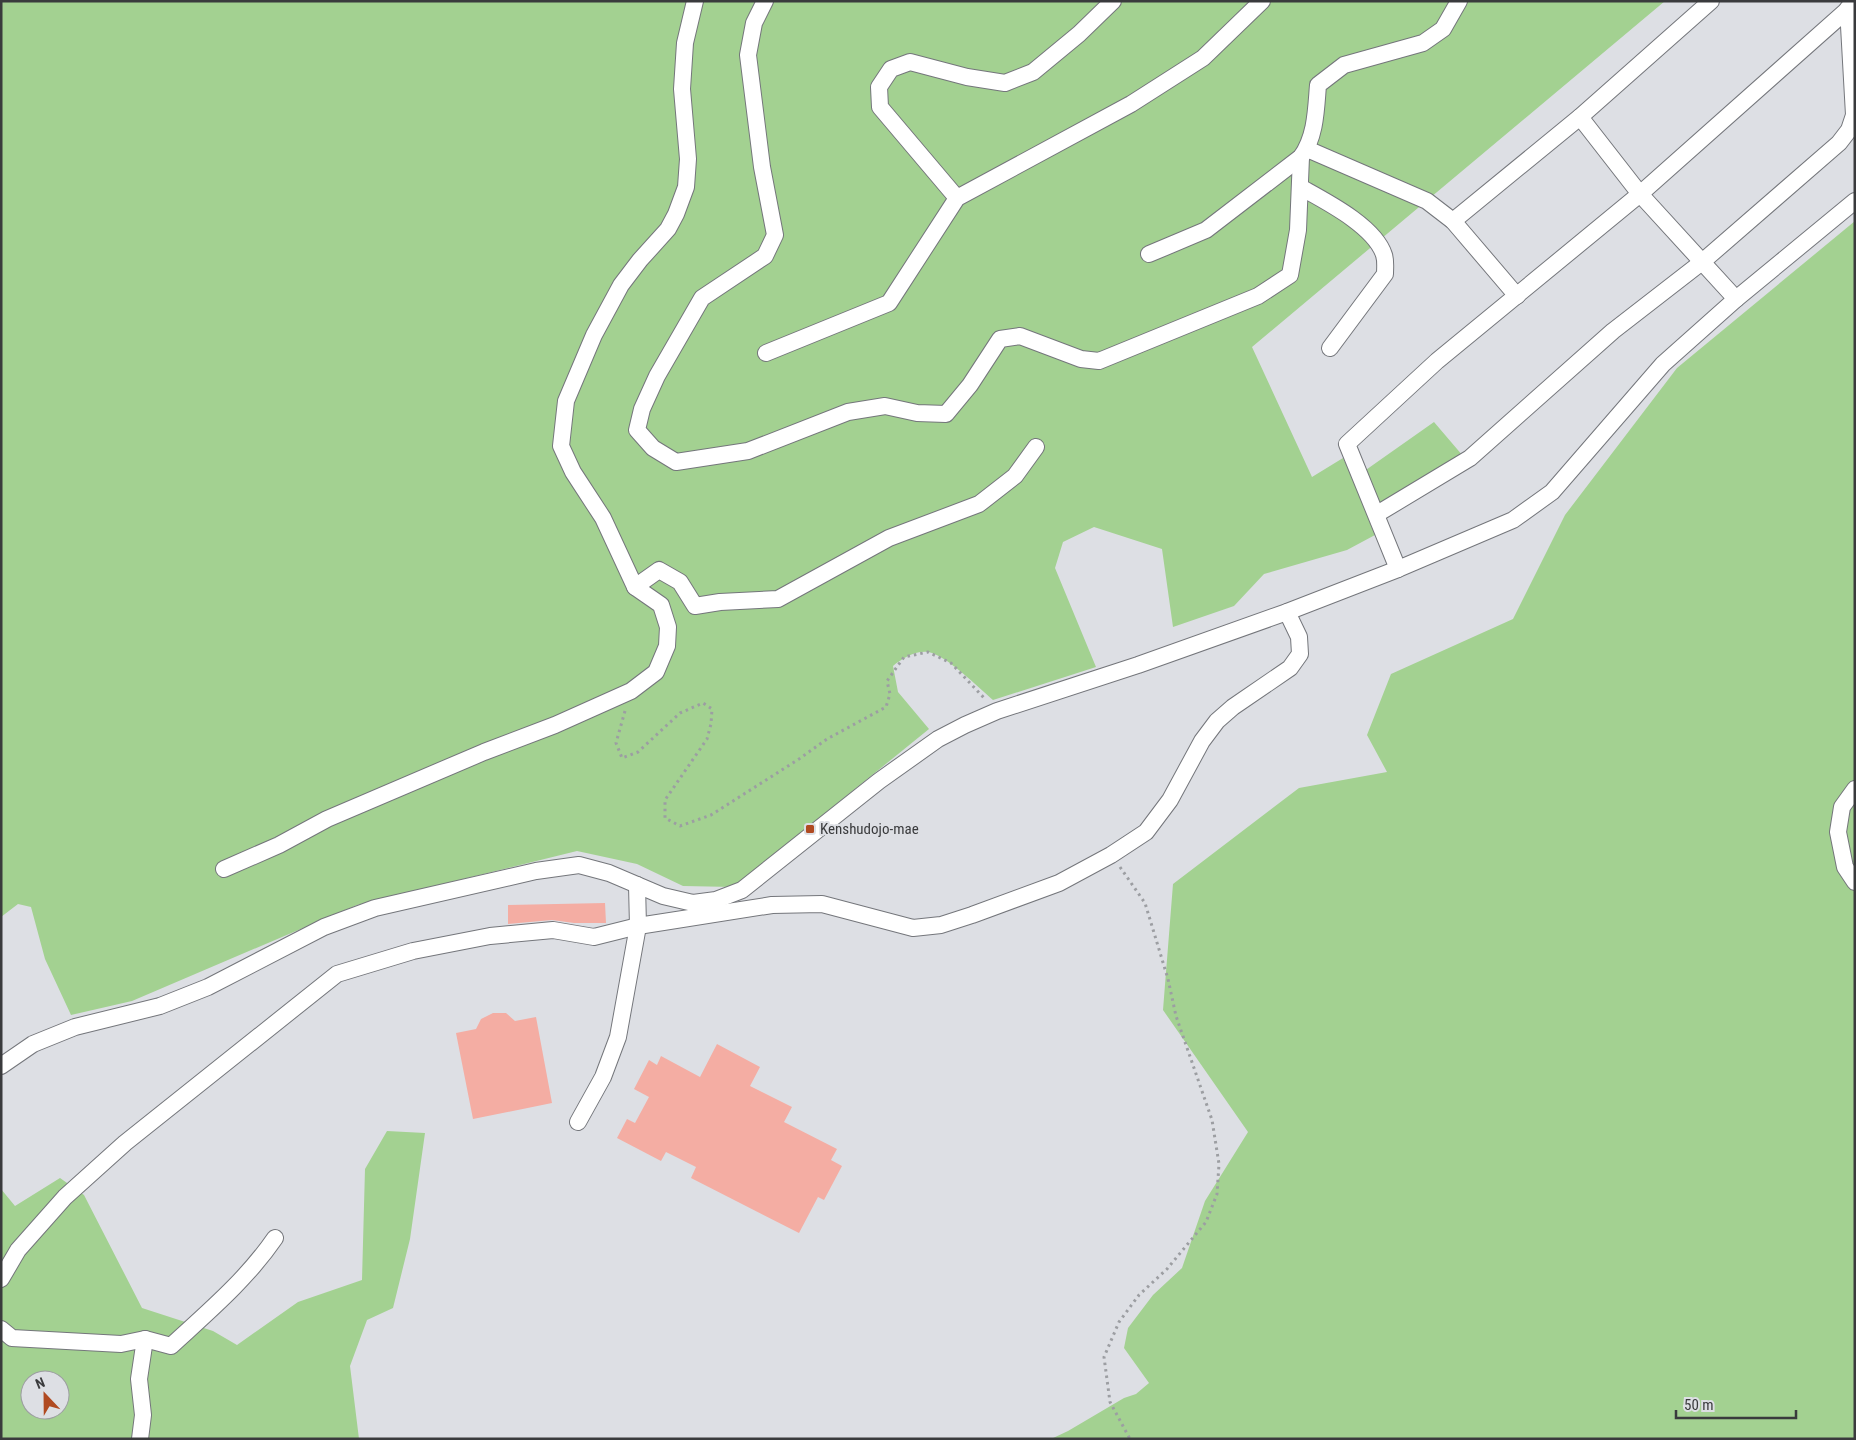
<svg xmlns="http://www.w3.org/2000/svg" width="1856" height="1440" font-family="'Roboto Condensed',sans-serif">
  <rect width="100%" height="100%" fill="#dddfe4"/>
  <!-- green -->
  <g fill="#a3d191" fill-rule="evenodd">
    <path d="M1 1H1665L1252 347 1312 477 1343 458 1353 479 1434 422 1463 456 1368 518 1375 535 1347 550 1264 574 1234 606 1173 627 1162 549 1094 527 1063 542 1055 568 1096 667 993 700C979 688 945 654 928 652 916 650 901 659 893 666L898 692 929 729 734 887 683 886 637 864 577 851 357 905 132 1001 71 1015 45 959 31 907 18 904 1 917Z"/>
    <polygon points="1855,221 1855,1439 1051,1439 1068,1431 1124,1398 1136,1394 1149,1383 1124,1348 1128,1328 1153,1295 1182,1268 1205,1201 1248,1132 1163,1010 1173,884 1299,788 1387,772 1367,735 1391,674 1513,619 1565,515 1677,368"/>
    <path d="M387 1131 425 1133 410 1239 393 1308 367 1320 350 1366 359 1439H1V1189L15 1206 60 1178 84 1195 142 1308 213 1331 237 1345 298 1302 362 1280 365 1169ZM30 1380H60V1410H30Z"/>
  </g>
  <!-- building -->
  <g fill="#f4ada3">
    <polygon points="605,903 606,923 574,923 552,920 508,924 508,905"/>
    <polygon points="493,1013 506,1013 515,1021 536,1017 552,1103 473,1119 456,1033 476,1029 481,1019"/>
    <polygon points="717,1044 760,1067 750,1086 792,1107 784,1122 837,1149 831,1160 842,1166 824,1200 818,1197 799,1233 691,1178 696,1167 666,1152 661,1161 617,1138 627,1119 635,1123 649,1097 634,1089 649,1060 657,1065 661,1056 700,1077"/>
  </g>
  <g fill="none" stroke-linecap="round" stroke-linejoin="round">
    <defs>
      <g id="minor">
        <polyline points="765,1 754,23 748,55 762,167 775,235 765,256 702,298 657,376 642,409 637,430 653,448 676,462 748,451 848,412 885,406 917,413 946,414 970,385 1000,339 1020,336 1081,359 1099,361 1258,296 1290,275 1298,230 1301,157"/>
        <polyline points="1580,117 1640,194 1736,299"/>
        <polyline points="1307,149 1427,201 1453,221 1517,296"/>
        <path d="M1300 187C1325 201 1375 226 1384 255 1386 261 1385 268 1385 274L1330 348"/>
        <polyline points="957,198 880,107 879,87 891,69 910,62 967,77 1005,83 1033,72 1079,34 1113,1"/>
        <polyline points="1453,221 1580,117 1711,1"/>
        <path d="M1149 254 1206 230 1301 157C1316 136 1316 109 1318 85L1344 65 1423 43 1443 29 1459 1"/>
        <polyline points="766,353 889,303 957,198 1131,104 1203,58 1262,1"/>
        <polyline points="1377,514 1470,458 1613,331 1702,262 1839,143 1849,130 1854,115 1848,8"/>
        <polyline points="1398,569 1347,444 1437,361 1640,194 1855,3"/>
        <polyline points="635,587 659,570 680,582 695,606 720,602 778,599 889,538 979,504 1015,476 1036,447"/>
        <polyline points="1855,789 1842,807 1838,832 1845,867 1855,882"/>
        <polyline points="224,869 279,845 327,819 484,752 555,725 631,691 656,672 667,646 668,627 661,605 635,587 603,518 573,472 561,446 566,401 594,335 621,285 640,260 668,229 676,214 686,187 688,159 682,89 685,43 695,1"/>
        <polyline points="1,1066 33,1044 75,1027 160,1006 208,987 324,927 375,908 536,871 579,865 609,873 663,896 693,903 716,900 742,890 879,781 938,739 965,725 997,711 1138,665 1287,612 1398,569 1513,520 1552,492 1663,364 1736,299 1855,201"/>
        <polyline points="578,1122 603,1077 618,1037 638,926 637,885"/>
        <polyline points="1,1279 18,1250 65,1197 125,1143 337,974 413,951 490,936 553,930 594,937 638,926 772,905 822,904 913,928 941,925 972,915 1059,883 1111,855 1146,832 1170,800 1202,741 1217,721 1233,707 1290,668 1300,654 1299,637 1287,612"/>
        <path d="M1 1329 12 1338 121 1344 145 1339 171 1346C208 1312 247 1279 275 1238"/>
        <polyline points="140,1439 143,1415 139,1379 145,1339"/>
      </g>
    </defs>
    <!-- minor casing -->
    <use href="#minor" stroke="#74767b" stroke-width="18"/>
    <!-- path -->
    <g stroke="#9c9ea2" stroke-width="3" stroke-dasharray="2.5 4" stroke-linecap="butt">
      <polyline points="625,711 616,743 622,758 638,752 680,713 703,703 712,709 711,724 707,739 665,800 665,818 680,826 711,815 799,759 827,739 886,707 890,694 887,681 904,657 928,652 951,663 986,700"/>
      <polyline points="1120,867 1145,903 1168,979 1176,1016 1212,1120 1219,1164 1217,1194 1206,1222 1167,1269 1139,1295 1119,1322 1104,1357 1110,1402 1130,1439"/>
    </g>
    <!-- minor -->
    <use href="#minor" stroke="#fff" stroke-width="16"/>
  </g>
  <!-- markers -->
  <rect fill="#b04a21" stroke="#dddfe4" stroke-width="2" x="805" y="824" width="10" height="10" rx="2.5"/>
  <g text-anchor="middle" stroke-width="4" stroke-linejoin="round" paint-order="stroke">
    <!-- poi labels -->
    <g font-size="15" fill="#3a3b3d" stroke="#dddfe4" text-anchor="start">
      <text x="820" y="834">Kenshudojo-mae</text>
    </g>
  </g>
  <!-- border -->
  <rect width="1856" height="1440" fill="none" stroke="#3a3b3d" stroke-width="5"/>
  <!-- north arrow -->
  <g transform="translate(45 1395) rotate(338)"><circle r="24" fill="#dddfe4" stroke="#9c9da1"/>
  <path d="M0-4L9 19L0 12L-9 19Z" fill="#b04a21"/>
  <text y="-8" font-size="14" font-weight="bold" text-anchor="middle" fill="#3a3b3d">N</text>
  </g>
  <!-- scale -->
  <path d="M1676 1410v8h120v-8" fill="none" stroke="#3a3b3d" stroke-width="2.5"/>
  <text x="1684" y="1410" font-size="15" fill="#3a3b3d" stroke="#dddfe4" stroke-width="4" paint-order="stroke">50 m</text>
</svg>
